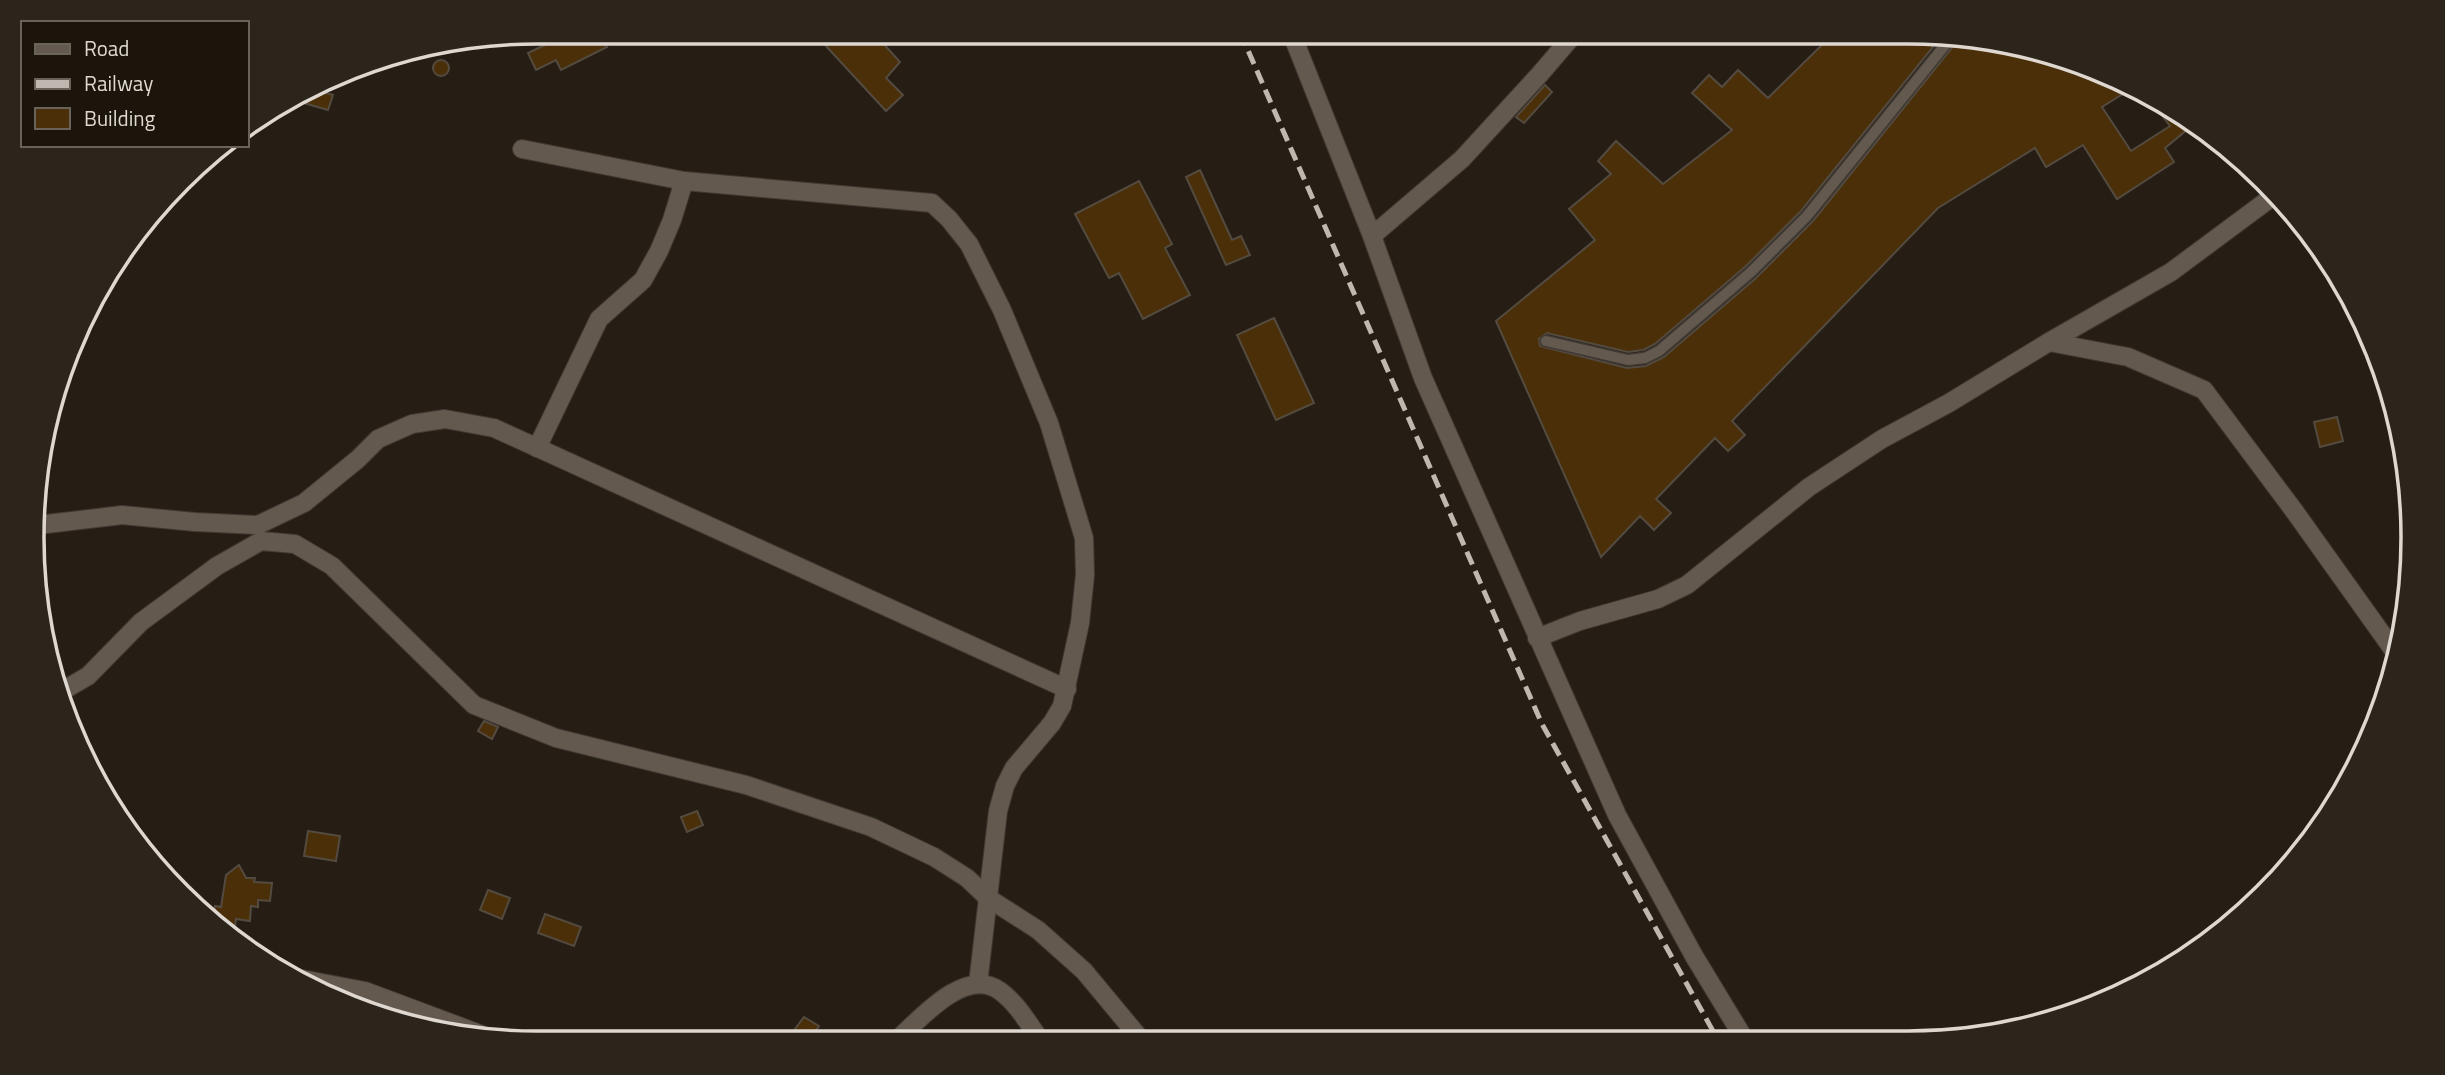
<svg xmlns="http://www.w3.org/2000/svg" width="2445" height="1075" font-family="'Titillium Web',sans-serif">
  <rect width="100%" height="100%" fill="#261e14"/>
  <!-- building -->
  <g fill="#4a2f08" stroke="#544b40" stroke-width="2">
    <polygon points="572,32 600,32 607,47 561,70 556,60 536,70 528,53"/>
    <polygon points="813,32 873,32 900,62 886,78 903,95 886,111"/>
    <polygon points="1835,32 1908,32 1941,37 1801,211 1746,266 1655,344 1643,350 1628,352 1547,333 1539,339 1540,346 1627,368 1646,366 1664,357 1756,278 1813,221 1958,40 2071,58 2134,87 2102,107 2131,151 2170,126 2144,92 2161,100 2194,124 2165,148 2174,162 2117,199 2083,145 2046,167 2035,148 1938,208 1732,421 1745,435 1728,451 1715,438 1656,499 1671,513 1654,530 1640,516 1601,557 1496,321 1595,240 1569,209 1611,174 1598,161 1616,141 1663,184 1732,130 1692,93 1709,75 1722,87 1738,70 1768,98"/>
    <circle cx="441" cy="68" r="8"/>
    <polygon points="1545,85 1552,92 1524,123 1516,117"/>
    <polygon points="309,88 333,95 328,110 304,103"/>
    <polygon points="1200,170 1232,240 1241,236 1250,255 1226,265 1186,177"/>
    <polygon points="1139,181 1172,244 1165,248 1190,295 1143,319 1119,273 1109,278 1075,214"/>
    <polygon points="1274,318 1314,403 1276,420 1237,335"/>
    <polygon points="2337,417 2343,441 2320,447 2314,422"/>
    <polygon points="484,721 498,727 492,739 478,731"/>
    <polygon points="697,811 703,825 687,832 681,817"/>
    <polygon points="308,831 340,836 336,861 304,856"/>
    <polygon points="239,865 246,878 255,878 254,882 272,883 270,901 258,900 258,907 251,906 250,921 236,919 234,934 224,932 213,925 215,906 221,907 226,875"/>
    <polygon points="488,890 510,898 502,919 480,910"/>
    <polygon points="545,914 581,927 574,946 538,933"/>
    <polygon points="804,1017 819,1026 807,1043 803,1043 792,1033"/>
  </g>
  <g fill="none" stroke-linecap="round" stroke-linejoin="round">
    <defs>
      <polyline id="service" points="1546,341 1628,360 1645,358 1659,351 1751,272 1807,216 1950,39"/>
      <g id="minor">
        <polyline points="1291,32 1372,236 1423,378 1617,815 1694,956 1745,1040"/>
        <polyline points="522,149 684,181 932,203 949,219 969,244 1002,310 1049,423 1084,538 1085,575 1080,623 1062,706 1052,723 1014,768 1005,786 998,811 978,984"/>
        <polyline points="1372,236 1462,159 1540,74 1576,32"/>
        <polyline points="2049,342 2128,357 2204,390 2295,512 2397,655"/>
        <polyline points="537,448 599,319 643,280 659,251 672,220 684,181"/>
        <polyline points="38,525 122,515 195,522 258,525 304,503 358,459 378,439 412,424 445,419 494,428 1067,689"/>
        <polyline points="1537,638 1580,621 1658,599 1687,585 1809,487 1882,439 1949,403 2049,342 2171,272 2276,194"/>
        <polyline points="57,694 88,676 141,622 217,566 261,541 295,544 332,566 474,705 556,738 746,785 871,827 934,857 967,878 988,898 1038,930 1084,971 1143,1042"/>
        <polyline points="286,976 365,991 480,1034"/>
        <path d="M895 1042C918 1021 965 965 1000 991 1018 1004 1029 1025 1042 1042"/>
      </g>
    </defs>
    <!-- service casing -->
    <use href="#service" stroke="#413a34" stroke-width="13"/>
    <!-- minor casing -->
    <use href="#minor" stroke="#413a34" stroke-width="20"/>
    <!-- service -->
    <use href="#service" stroke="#63594e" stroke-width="10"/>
    <!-- minor -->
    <use href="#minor" stroke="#63594e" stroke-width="18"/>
    <!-- rail -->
    <polyline stroke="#bfb8b1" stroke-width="5" stroke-dasharray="14 7" stroke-linecap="butt" points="1240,32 1542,724 1718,1040"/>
  </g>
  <!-- crop -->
  <path d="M0 0H2445V1075H0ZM537 44H1908A493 493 0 0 1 2401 537V538A493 493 0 0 1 1908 1031H537A493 493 0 0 1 44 538V537A493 493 0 0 1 537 44Z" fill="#2c251b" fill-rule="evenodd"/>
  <path fill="none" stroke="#ded8d1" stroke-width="3.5" d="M537 44H1908A493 493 0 0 1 2401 537V538A493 493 0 0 1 1908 1031H537A493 493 0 0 1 44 538V537A493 493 0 0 1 537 44Z"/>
  <!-- legend -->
  <rect x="21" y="21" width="228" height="126" fill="#1c150b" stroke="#6a635a" stroke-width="2"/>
  <rect x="35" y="44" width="35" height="10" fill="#63594e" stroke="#6a635a" stroke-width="2"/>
  <text x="84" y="56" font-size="21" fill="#ded8d1">Road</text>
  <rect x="35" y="79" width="35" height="10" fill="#bfb8b1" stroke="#6a635a" stroke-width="2"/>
  <text x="84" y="91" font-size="21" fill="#ded8d1">Railway</text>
  <rect x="35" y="108" width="35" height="21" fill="#4a2f08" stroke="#6a635a" stroke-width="2"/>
  <text x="84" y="126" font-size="21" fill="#ded8d1">Building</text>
</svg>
